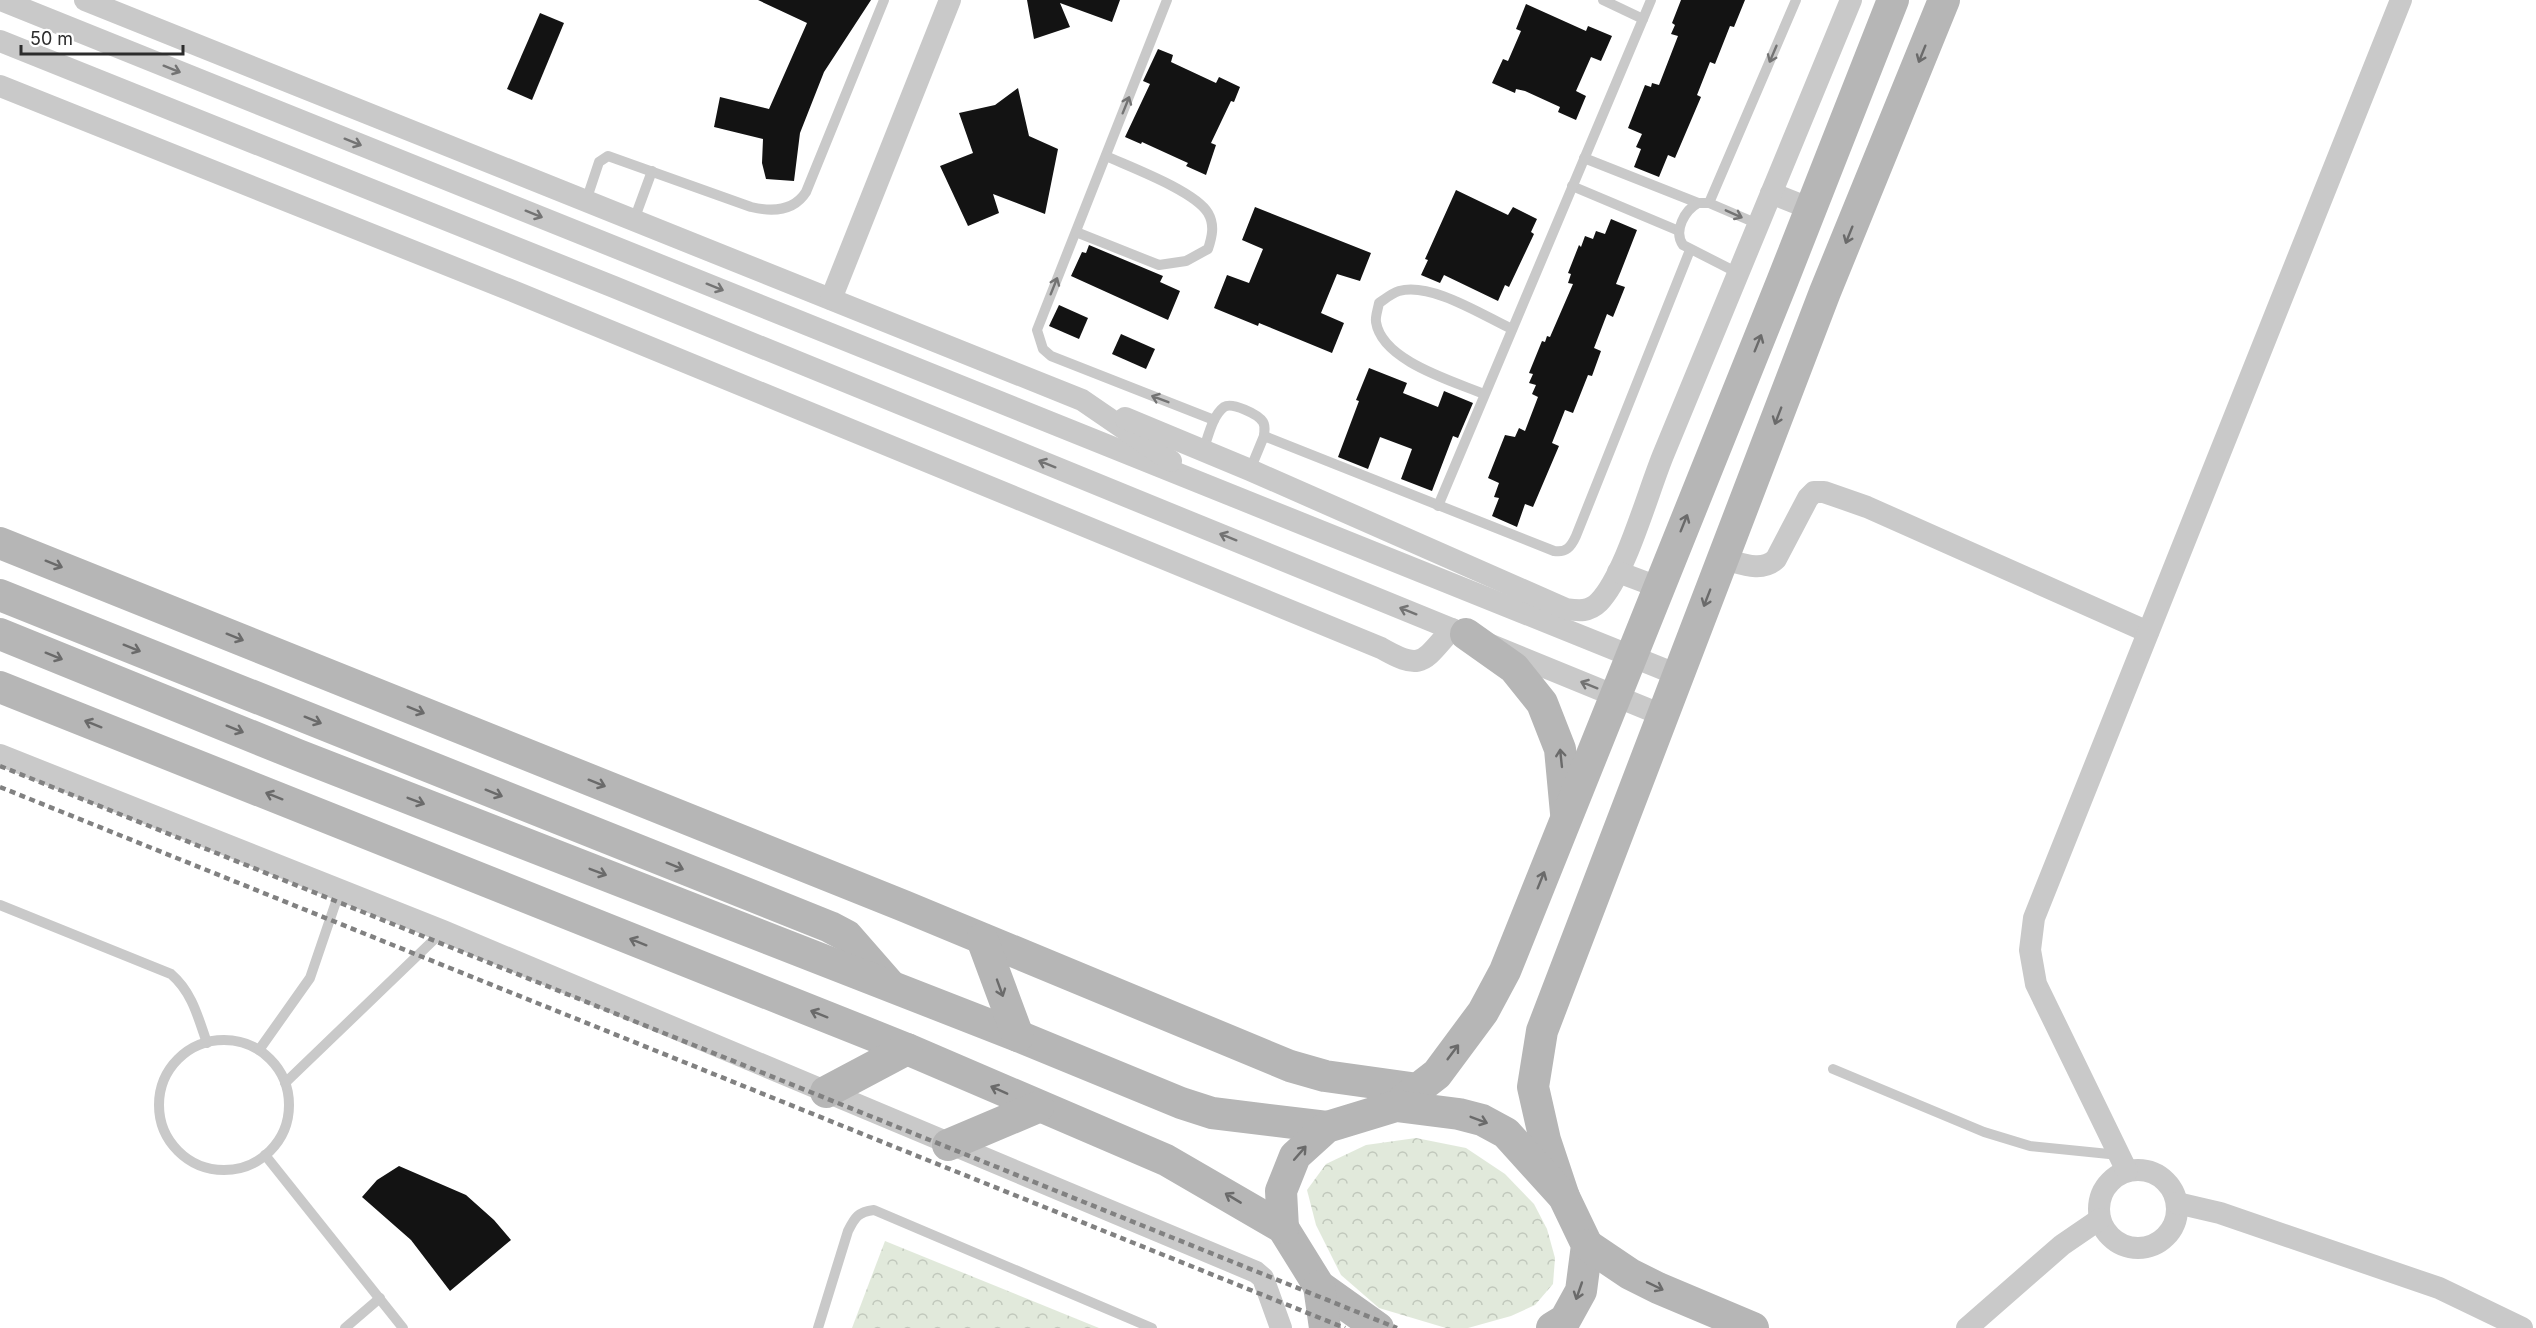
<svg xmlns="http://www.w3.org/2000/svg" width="2536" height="1328" font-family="Inter,sans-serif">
  <defs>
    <pattern id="forest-crowns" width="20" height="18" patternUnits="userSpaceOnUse" patternTransform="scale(1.5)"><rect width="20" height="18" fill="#e1e9db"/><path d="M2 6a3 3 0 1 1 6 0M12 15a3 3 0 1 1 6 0" fill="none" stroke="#c1c8bc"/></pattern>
  </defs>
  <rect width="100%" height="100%" fill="#fff"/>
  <!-- forest -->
  <g fill="url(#forest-crowns)">
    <polygon points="1416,1138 1466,1148 1505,1174 1534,1204 1547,1229 1555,1258 1553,1284 1535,1305 1511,1316 1468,1328 1446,1328 1379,1308 1341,1275 1316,1225 1307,1190 1326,1164 1366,1145"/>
    <polygon points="885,1241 1099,1328 852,1328"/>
  </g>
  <!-- building -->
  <g fill="#131313">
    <polygon points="758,0 871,0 824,72 800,133 794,181 766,179 762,163 763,139 714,127 720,97 769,109 807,23"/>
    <polygon points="1027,0 1120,0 1112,22 1060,3 1070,27 1034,39"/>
    <polygon points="1681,0 1745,0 1734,27 1730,26 1715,64 1710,62 1697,95 1701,97 1675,158 1668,155 1659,177 1634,167 1641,149 1636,147 1642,134 1628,128 1645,85 1651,87 1652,83 1659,85 1678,36 1671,34 1675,25 1672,23"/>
    <polygon points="1526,4 1586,31 1588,26 1612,36 1601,61 1591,57 1576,91 1586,96 1576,120 1558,112 1560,107 1525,91 1516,89 1515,93 1492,83 1503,59 1508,61 1521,31 1516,29"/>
    <polygon points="540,13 564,23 532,100 507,89"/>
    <polygon points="1158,49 1173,55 1171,62 1216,83 1219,77 1240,87 1234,102 1231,101 1211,143 1216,145 1206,175 1186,166 1188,163 1177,158 1142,142 1141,144 1125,137 1150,84 1143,81"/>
    <polygon points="1018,88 1029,136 1058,149 1045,214 993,194 999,213 968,226 940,166 973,153 959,113 995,105"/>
    <polygon points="1456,190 1508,215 1513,207 1537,219 1531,232 1534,234 1509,287 1505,285 1498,301 1444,275 1440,283 1421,275 1428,260 1425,259"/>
    <polygon points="1255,207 1371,253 1360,281 1337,274 1321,313 1344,323 1332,353 1259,323 1258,326 1214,308 1227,275 1249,283 1263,249 1242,240"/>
    <polygon points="1611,219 1637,230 1616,284 1625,287 1613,317 1607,314 1594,348 1601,351 1592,376 1588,375 1573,413 1565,410 1552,443 1559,446 1533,507 1525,504 1517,527 1492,516 1499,498 1494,497 1499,483 1488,478 1505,435 1515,437 1519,428 1525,431 1538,397 1532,394 1536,385 1529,383 1533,374 1529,373 1542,341 1545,342 1547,336 1550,337 1573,284 1568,283 1571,274 1568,273 1579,245 1581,247 1585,236 1593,239 1596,231 1605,234"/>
    <polygon points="1089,245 1163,276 1160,282 1180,291 1168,320 1071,276 1082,252 1086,253"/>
    <polygon points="1059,305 1088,318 1079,339 1049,326"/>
    <polygon points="1121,334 1155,349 1146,369 1112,354"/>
    <polygon points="1369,368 1407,383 1403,393 1438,407 1444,391 1473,403 1458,438 1453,436 1432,491 1401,479 1412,449 1380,437 1368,469 1338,457 1359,401 1356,400"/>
    <polygon points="399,1166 466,1195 494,1220 511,1240 450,1291 411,1240 362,1197 377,1180"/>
  </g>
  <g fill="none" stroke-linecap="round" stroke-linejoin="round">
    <!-- lane -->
    <g stroke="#c9c9c9" stroke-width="10">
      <polyline points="1167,0 1037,330 1043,349 1051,356 1214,420"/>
      <polyline points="1603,0 1643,19"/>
      <polyline points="1584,158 1698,203"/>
      <polyline points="1572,186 1679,231"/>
      <path d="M586 201 599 162 608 156 751 207C772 212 794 211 806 192L884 0"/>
      <polyline points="1709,203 1796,0"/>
      <polyline points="634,220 652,171"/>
      <path d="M1076 232 1159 265 1186 261 1208 249C1212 237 1215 225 1208 213 1195 191 1130 167 1106 156"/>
      <path d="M1738 273 1683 245C1673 231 1685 210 1698 203H1709L1758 224"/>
      <path d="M1484 394C1453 381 1382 361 1376 322 1375 317 1378 309 1379 303 1385 299 1392 293 1399 291 1431 282 1482 315 1512 329"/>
      <path d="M1203 451C1208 438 1212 416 1224 407 1232 402 1258 414 1263 422 1266 427 1264 431 1264 436"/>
      <path d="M1250 470 1264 436 1554 551C1566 553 1571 547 1576 536L1690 250"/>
      <polyline points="1438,506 1651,0"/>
      <path d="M0 905 171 974C192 992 198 1017 207 1043"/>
      <circle cx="224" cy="1105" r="65"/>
      <polyline points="259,1050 310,978 340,890"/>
      <polyline points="1833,1069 1984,1132 2030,1146 2119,1155"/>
      <polyline points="285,1083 443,931"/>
      <polyline points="265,1155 403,1328"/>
      <polyline points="345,1328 380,1298"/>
      <path d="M818 1328 848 1231C855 1217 858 1212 874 1210L1152 1328"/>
    </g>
    <!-- street -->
    <g stroke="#c9c9c9" stroke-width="22">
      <polyline points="1,0 1678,675"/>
      <polyline points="85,0 1082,400 1171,461"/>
      <polyline points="0,41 614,287 1662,715"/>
      <path d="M0 86 520 294 1381 648C1423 672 1423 661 1452 629"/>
      <polyline points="1771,193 1811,209"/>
      <polyline points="831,299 950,0"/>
      <path d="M1125 418 1250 470 1566 609C1579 611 1589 612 1599 602 1626 574 1648 491 1664 453 1726 302 1789 151 1851 0"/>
      <path d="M1723 559C1740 563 1762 573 1776 559L1808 498 1814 492H1824L1867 507 2148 632"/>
      <polyline points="1618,572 1658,587"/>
      <polyline points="0,755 443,931 1256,1272 1263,1278 1281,1328"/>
      <circle cx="2138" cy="1209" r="39"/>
      <polyline points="2127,1171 2036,984 2030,950 2034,918 2401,0"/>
      <polyline points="2177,1203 2220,1213 2439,1288 2522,1328"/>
      <polyline points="1967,1328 2062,1245 2100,1219"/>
    </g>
    <!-- secondary -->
    <g stroke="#b6b6b6" stroke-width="32">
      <polyline points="0,543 904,906 1290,1066 1325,1076 1418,1089"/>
      <polyline points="0,595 830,927 847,936 889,984"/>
      <polyline points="0,634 298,755 1018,1036 1181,1103 1212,1113 1327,1127"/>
      <polyline points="1466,634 1514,668 1542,703 1560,749 1566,813"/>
      <polyline points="0,687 907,1049 1166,1160 1283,1228 1319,1286 1378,1328"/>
      <polyline points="982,939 1018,1036"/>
      <polyline points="826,1092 907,1049"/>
      <polyline points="1401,1102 1437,1074 1483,1012 1505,971 1782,282 1893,0"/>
      <polyline points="948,1145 1038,1107"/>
      <polyline points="1564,1197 1545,1140 1533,1087 1542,1031 1825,292 1944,0"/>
      <polyline points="1283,1228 1281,1191 1295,1156 1327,1127 1396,1106 1459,1114 1482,1120 1506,1133 1564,1197 1587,1245 1581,1291 1565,1320 1552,1328"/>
      <polyline points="1587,1245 1630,1274 1658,1288 1753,1328"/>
      <polyline points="1319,1286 1325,1328"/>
    </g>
    <!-- rail -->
    <g stroke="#818181" stroke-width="4.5" stroke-dasharray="6 4.5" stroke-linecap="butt">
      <polyline points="0,766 1397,1328"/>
      <polyline points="0,787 1345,1328"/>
    </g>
  </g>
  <!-- one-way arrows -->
  <defs><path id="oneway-shaft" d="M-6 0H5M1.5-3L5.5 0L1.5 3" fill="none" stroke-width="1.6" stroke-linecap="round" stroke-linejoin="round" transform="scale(1.5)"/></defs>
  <g stroke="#737373">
    <use href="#oneway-shaft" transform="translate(1773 54) rotate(113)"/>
    <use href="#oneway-shaft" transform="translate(172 69) rotate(22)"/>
    <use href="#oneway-shaft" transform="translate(1126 105) rotate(-68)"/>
    <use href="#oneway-shaft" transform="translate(353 142) rotate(22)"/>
    <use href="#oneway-shaft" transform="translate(534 214) rotate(22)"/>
    <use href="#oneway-shaft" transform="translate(1734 214) rotate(24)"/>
    <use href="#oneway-shaft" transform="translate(1054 286) rotate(-68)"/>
    <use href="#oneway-shaft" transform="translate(715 287) rotate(22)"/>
    <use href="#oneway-shaft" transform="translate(1160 399) rotate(-159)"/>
    <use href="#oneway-shaft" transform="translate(1047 464) rotate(-158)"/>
    <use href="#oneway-shaft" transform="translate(1228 537) rotate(-158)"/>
    <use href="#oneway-shaft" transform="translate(1408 611) rotate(-158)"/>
    <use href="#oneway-shaft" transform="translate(1589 685) rotate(-158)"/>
  </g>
  <g stroke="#6a6a6a">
    <use href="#oneway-shaft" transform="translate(1922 54) rotate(112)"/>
    <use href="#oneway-shaft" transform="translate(1849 235) rotate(112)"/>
    <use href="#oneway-shaft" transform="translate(1758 343) rotate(-68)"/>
    <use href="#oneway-shaft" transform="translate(1778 416) rotate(111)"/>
    <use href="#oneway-shaft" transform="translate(1684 523) rotate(-68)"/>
    <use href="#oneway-shaft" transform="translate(54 564) rotate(22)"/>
    <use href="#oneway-shaft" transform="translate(1707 598) rotate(111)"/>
    <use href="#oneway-shaft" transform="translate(235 637) rotate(22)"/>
    <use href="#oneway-shaft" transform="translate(132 648) rotate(22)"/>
    <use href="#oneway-shaft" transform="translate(54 656) rotate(22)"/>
    <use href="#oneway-shaft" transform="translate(416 710) rotate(22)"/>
    <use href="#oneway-shaft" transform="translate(313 720) rotate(22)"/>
    <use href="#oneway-shaft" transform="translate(93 724) rotate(-158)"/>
    <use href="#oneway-shaft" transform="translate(235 729) rotate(22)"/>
    <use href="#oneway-shaft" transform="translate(1561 758) rotate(-96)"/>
    <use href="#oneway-shaft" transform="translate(597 783) rotate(22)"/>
    <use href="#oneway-shaft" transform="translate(494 793) rotate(22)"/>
    <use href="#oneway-shaft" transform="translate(274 796) rotate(-158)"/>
    <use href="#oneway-shaft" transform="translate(416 801) rotate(21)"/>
    <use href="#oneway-shaft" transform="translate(675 866) rotate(22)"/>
    <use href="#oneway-shaft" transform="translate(598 872) rotate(21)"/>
    <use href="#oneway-shaft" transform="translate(1541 880) rotate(-68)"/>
    <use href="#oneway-shaft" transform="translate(638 942) rotate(-158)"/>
    <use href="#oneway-shaft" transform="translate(1000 988) rotate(70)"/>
    <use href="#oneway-shaft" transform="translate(819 1014) rotate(-158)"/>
    <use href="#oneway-shaft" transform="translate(1453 1052) rotate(-53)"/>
    <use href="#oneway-shaft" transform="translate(999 1090) rotate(-156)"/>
    <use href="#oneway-shaft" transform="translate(1479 1120) rotate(21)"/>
    <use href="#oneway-shaft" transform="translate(1300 1153) rotate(-49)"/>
    <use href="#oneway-shaft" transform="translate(1233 1198) rotate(-149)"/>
    <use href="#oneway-shaft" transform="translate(1655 1286) rotate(26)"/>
    <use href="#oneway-shaft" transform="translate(1579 1291) rotate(109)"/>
  </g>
  <!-- scale -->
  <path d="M21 45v9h162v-9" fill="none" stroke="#2c2c2c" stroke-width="3"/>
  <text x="30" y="45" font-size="18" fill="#2c2c2c" stroke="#ffffff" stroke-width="4.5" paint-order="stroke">50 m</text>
</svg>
